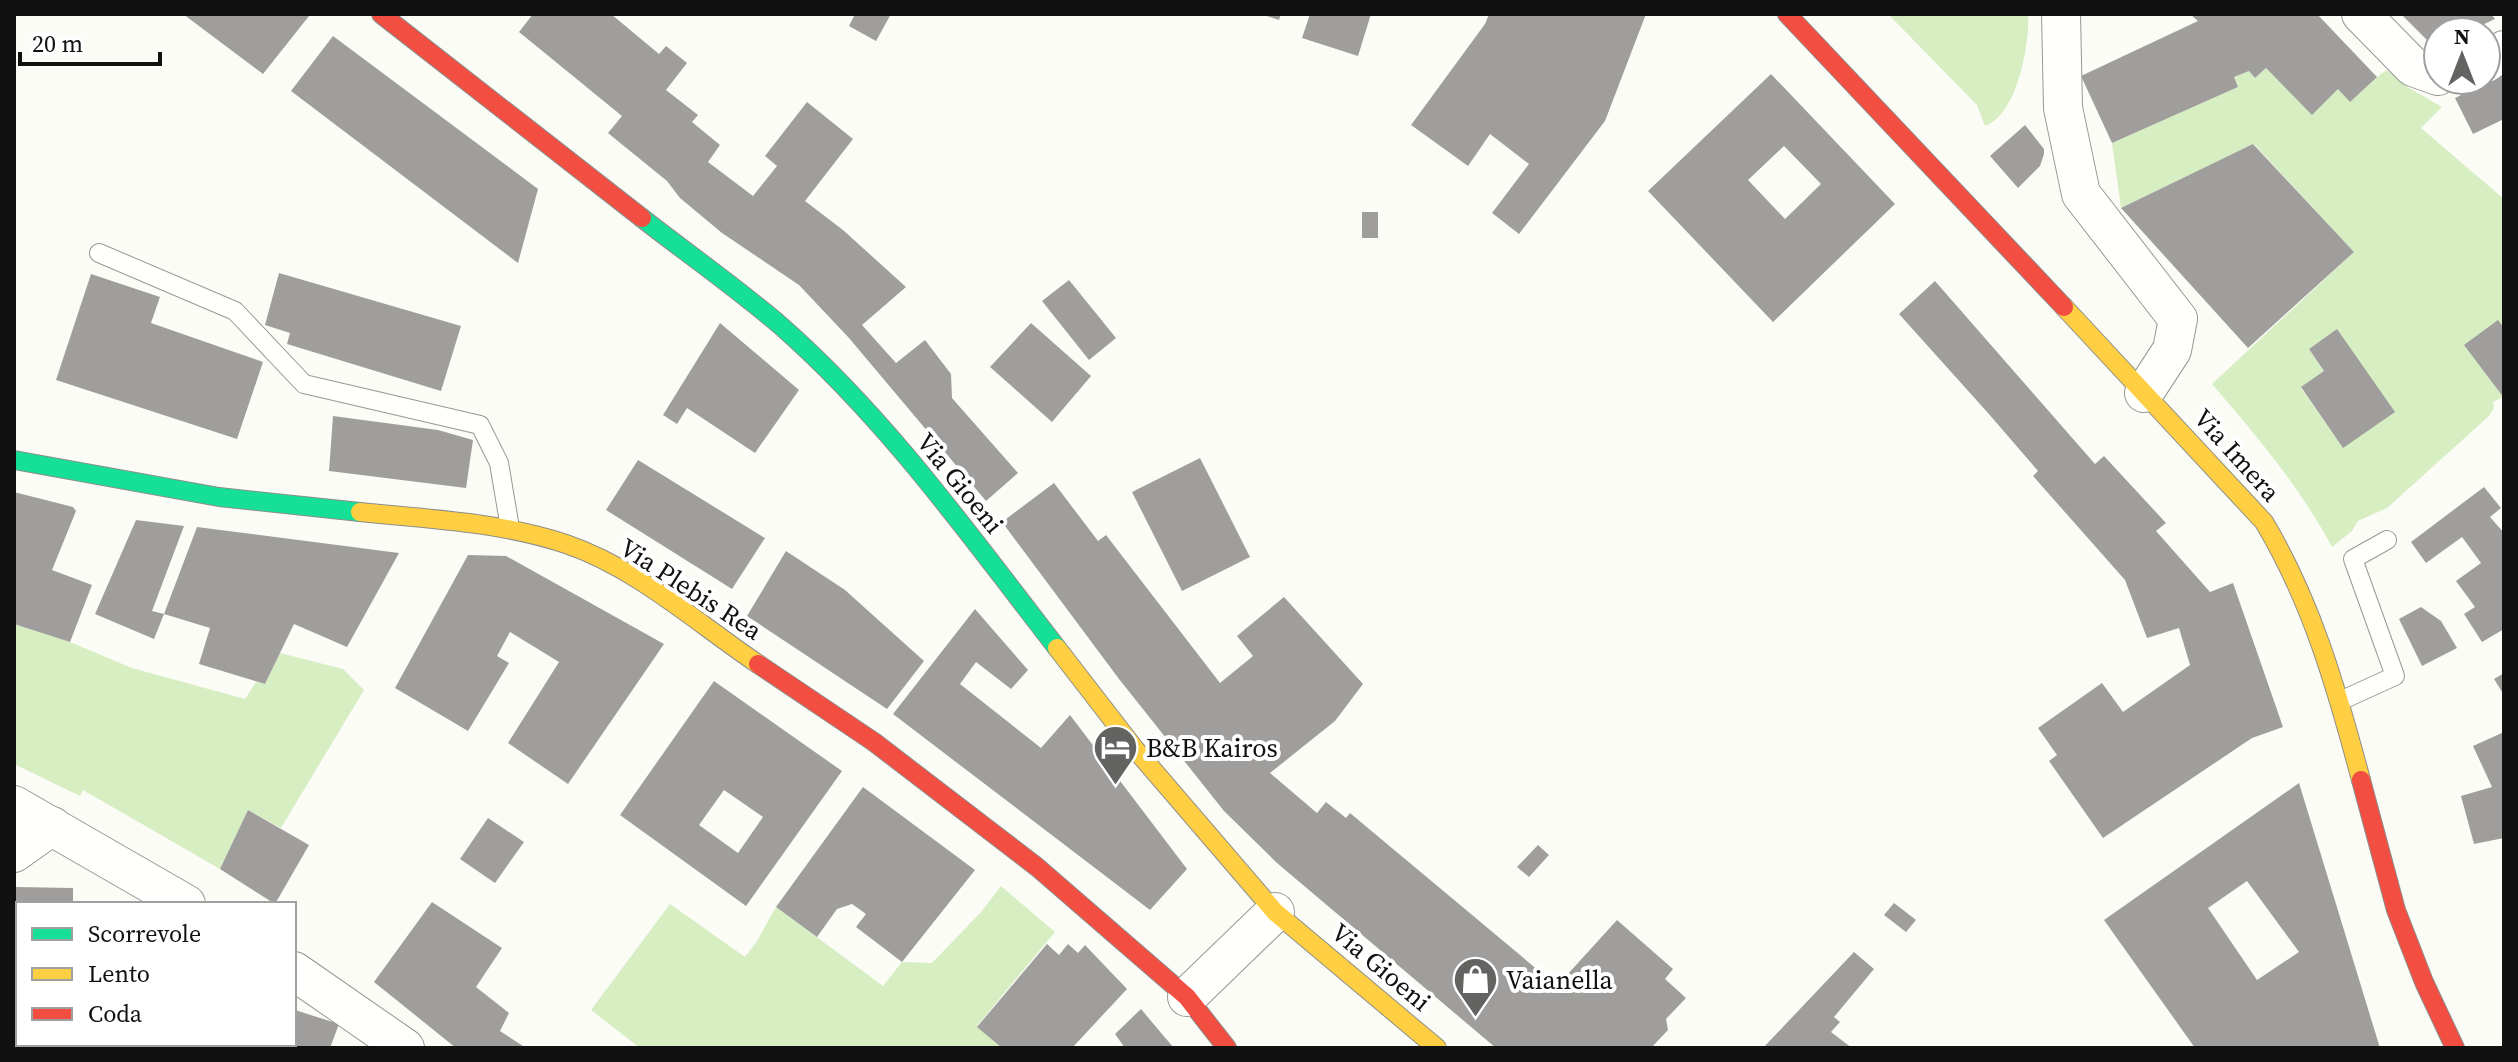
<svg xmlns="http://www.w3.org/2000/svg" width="2518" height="1062" font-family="'Source Serif 4',serif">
  <rect width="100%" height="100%" fill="#fcfcf7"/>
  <!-- forest -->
  <g fill="#d7edc2" fill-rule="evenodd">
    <path d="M1888 14H2028C2030 44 2017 115 1985 126L1977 105Z"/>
    <path d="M2266 68 2312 114 2338 89 2377 77 2387 70 2409 88 2442 107 2421 128 2504 199V328L2465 345 2503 397 2493 402 2494 408 2489 416 2387 508 2358 521 2352 531 2332 547C2300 487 2256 435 2212 384L2354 252 2254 144 2121 208 2112 143 2238 87 2234 77 2249 71 2255 78ZM2337 330 2343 448 2301 388 2324 371 2309 349Z"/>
    <polygon points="14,624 70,642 132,668 245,699 256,682 265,684 280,653 343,669 364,690 281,828 248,810 220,869 83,790 80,796 14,764"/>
    <polygon points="1001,886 1055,932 977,1026 1002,1048 640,1048 591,1010 670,904 745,957 757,941 776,907 883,986 902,962 932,963 981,912"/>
  </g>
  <!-- plaza -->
  <polygon fill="#edebe1" points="64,1044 147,1044 146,1048 64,1048"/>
  <!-- building -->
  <g fill="#a09e9c" fill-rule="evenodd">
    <polygon points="183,14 307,14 309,16 263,74"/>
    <polygon points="533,14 611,14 659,54 666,46 687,63 666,90 698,115 692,122 720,145 708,162 753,196 777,166 765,156 807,102 853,139 805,201 843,230 906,287 862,325 896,363 925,340 951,374 952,398 1018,473 986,501 849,338 799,285 722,233 680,198 667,181 608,133 622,116 519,32"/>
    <polygon points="855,14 891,14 876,41 849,26"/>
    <polygon points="1261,14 1281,14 1279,20"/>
    <polygon points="1310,14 1371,14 1358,56 1302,38"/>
    <polygon points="1489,14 1646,14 1605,121 1519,234 1492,213 1529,164 1490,134 1468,166 1411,125 1485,24"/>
    <polygon points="2190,14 2317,14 2377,77 2350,102 2338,89 2312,115 2266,68 2255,78 2249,71 2234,77 2238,87 2112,143 2081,76 2198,21"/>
    <polygon points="2401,14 2491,14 2495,19 2467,32 2438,32 2438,45 2434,47"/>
    <polygon points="333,36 538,189 518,263 291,91"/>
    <path d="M1771 74 1895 204 1773 322 1648 191ZM1784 146 1821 184 1785 219 1748 180Z"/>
    <polygon points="2504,74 2504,119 2473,134 2455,98"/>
    <polygon points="2025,125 2044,149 2044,154 2040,166 2018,188 1990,156"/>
    <polygon points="2253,144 2354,252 2248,348 2121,208"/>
    <rect x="1362" y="212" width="16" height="26"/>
    <polygon points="279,273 461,326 441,391 287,344 290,333 265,325"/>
    <polygon points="91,274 160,297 151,323 263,362 237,439 56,380"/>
    <polygon points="1069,280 1116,338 1089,360 1042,301"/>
    <polygon points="1935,281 2095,464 2104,456 2166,523 2156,531 2210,592 2233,583 2283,727 2252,738 2103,838 2049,761 2057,755 2038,728 2102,683 2123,712 2190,665 2179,628 2147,638 2125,580 2033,476 2038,471 1988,413 1899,314"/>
    <polygon points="2498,320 2504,328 2504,398 2464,345"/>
    <polygon points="720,323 799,390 755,453 687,408 677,424 663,415"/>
    <polygon points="1031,323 1091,376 1052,422 990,367"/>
    <polygon points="2337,329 2395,412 2343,448 2301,387 2324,371 2309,349"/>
    <polygon points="333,416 438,430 473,440 466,488 329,471"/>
    <polygon points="1200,458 1250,557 1182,591 1132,492"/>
    <polygon points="638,460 765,538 732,589 606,510"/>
    <polygon points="1054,483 1098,541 1106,535 1220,683 1253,656 1237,636 1284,597 1363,684 1335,721 1270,773 1317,813 1326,802 1346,818 1350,813 1557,986 1617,920 1673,969 1665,979 1686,998 1666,1019 1668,1030 1651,1048 1496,1048 1277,863 1224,811 1119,679 1002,522"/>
    <polygon points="2484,487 2501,508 2490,517 2504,533 2504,629 2482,642 2464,614 2475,607 2456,581 2481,563 2462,537 2426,563 2411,542"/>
    <polygon points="14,492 73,507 76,511 52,570 92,585 70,642 14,624"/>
    <polygon points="136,520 184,526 152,611 164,614 197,527 399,553 347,647 294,624 265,684 199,664 210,628 164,614 154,639 95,614"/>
    <polygon points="786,551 845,590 924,661 887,709 747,616"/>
    <polygon points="468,555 506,556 664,644 568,784 508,743 559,662 510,632 497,656 509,663 468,731 395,688"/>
    <polygon points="2421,607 2441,621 2457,648 2422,666 2399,619"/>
    <polygon points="975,609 1028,670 1011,689 976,662 960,684 1041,748 1070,715 1187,869 1150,910 893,714"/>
    <polygon points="2504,673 2504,695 2494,679"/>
    <path d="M714 681 842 771 746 906 620 815ZM724 790 763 817 738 853 699 825Z"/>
    <polygon points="2504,732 2504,838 2474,844 2461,796 2492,787 2473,746"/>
    <path d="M2299 783 2380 1048H2195L2104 920ZM2247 881 2299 952 2257 980 2208 908Z"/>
    <polygon points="863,787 975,870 902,962 856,927 866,914 852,904 837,909 817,937 776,907"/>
    <polygon points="248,810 309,845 275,904 220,869"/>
    <polygon points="488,818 524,842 495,883 460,859"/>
    <polygon points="1538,845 1549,855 1529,877 1517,867"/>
    <polygon points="16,887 73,888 73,904 16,904"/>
    <polygon points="432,902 502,948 476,987 509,1013 500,1031 526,1048 456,1048 374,982"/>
    <polygon points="1894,903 1916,920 1906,932 1884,915"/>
    <polygon points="14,911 18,911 18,1044 64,1044 64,1048 14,1048"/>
    <polygon points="1047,944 1059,955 1068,944 1078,953 1085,945 1127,989 1072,1048 1002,1048 977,1027"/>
    <polygon points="1854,952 1874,969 1834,1017 1840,1022 1831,1032 1852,1048 1763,1048"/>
    <polygon points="1141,1009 1162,1034 1174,1048 1125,1048 1115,1034"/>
    <polygon points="295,1010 339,1024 330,1048 146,1048 147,1044 294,1044"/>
  </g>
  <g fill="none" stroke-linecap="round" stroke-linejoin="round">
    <defs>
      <g id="lane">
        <polyline points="99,253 235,311 304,384 480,425 499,463 510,528"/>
        <polyline points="2340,701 2395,676 2353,559 2387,540"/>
      </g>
      <g id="street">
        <polyline points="2061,14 2063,108 2081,194 2178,319 2172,350 2144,393"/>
        <polyline points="2361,14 2413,67 2438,76"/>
        <polyline points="2486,63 2504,50"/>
        <polyline points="14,805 186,904"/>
        <polyline points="14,853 52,826"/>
        <polyline points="294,971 405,1048"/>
        <polyline points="1187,997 1275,912"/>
      </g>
      <g id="fast">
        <path d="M642 218C688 254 737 288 781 326 887 419 971 537 1057 648"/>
        <polyline points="14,460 219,497 360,512"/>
      </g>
      <g id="slow">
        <path d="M2064 307 2264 522C2312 602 2337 690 2361 780"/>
        <path d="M360 512C429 519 500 522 566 544 637 568 697 623 758 664"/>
        <polyline points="1057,648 1135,749 1275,912 1437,1048"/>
      </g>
      <g id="jam">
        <polyline points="381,14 642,218"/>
        <polyline points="1787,14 2064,307"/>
        <polyline points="758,664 874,742 1037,867 1187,997 1227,1048"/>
        <polyline points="2361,780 2396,910 2424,982 2455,1048"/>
      </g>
    </defs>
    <!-- lane casing -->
    <use href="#lane" stroke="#979795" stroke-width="20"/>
    <!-- street casing -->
    <use href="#street" stroke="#979795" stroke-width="40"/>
    <!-- fast casing -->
    <use href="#fast" stroke="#8d8d8b" stroke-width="20"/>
    <!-- slow casing -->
    <use href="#slow" stroke="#8d8d8b" stroke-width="20"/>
    <!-- jam casing -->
    <use href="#jam" stroke="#8d8d8b" stroke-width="20"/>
    <!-- lane -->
    <use href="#lane" stroke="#fffffe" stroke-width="18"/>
    <!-- street -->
    <use href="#street" stroke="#fffffe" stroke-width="38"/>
    <!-- fast -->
    <use href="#fast" stroke="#16e098" stroke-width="18"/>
    <!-- slow -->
    <use href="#slow" stroke="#ffcf43" stroke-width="18"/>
    <!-- jam -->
    <use href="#jam" stroke="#f24e42" stroke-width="18"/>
  </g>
  <!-- icons -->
  <defs>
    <symbol id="hotel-pin" viewBox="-11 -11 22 30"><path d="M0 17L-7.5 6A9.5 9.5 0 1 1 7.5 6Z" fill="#636362" stroke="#fff"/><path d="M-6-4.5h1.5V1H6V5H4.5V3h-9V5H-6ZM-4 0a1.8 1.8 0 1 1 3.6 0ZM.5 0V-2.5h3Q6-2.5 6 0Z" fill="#fff"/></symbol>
    <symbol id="shop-pin" viewBox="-11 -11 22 30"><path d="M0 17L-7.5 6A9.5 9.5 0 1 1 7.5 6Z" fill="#636362" stroke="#fff"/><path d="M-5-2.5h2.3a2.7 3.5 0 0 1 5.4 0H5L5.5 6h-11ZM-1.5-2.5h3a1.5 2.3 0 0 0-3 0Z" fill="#fff"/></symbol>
  </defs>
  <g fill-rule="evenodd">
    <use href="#hotel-pin" x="1090" y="722" width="51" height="69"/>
    <use href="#shop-pin" x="1450" y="954" width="51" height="69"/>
  </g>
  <g text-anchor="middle" stroke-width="8" stroke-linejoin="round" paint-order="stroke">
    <!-- street labels -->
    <g font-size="26" fill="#111" stroke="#fff">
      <text transform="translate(2237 455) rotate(48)" y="9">Via Imera</text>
      <text transform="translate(960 483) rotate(51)" y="9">Via Gioeni</text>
      <text transform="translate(691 589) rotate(33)" y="9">Via Plebis Rea</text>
      <text transform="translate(1381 967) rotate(40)" y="9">Via Gioeni</text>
    </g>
    <!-- poi labels -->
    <g font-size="26" fill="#111" stroke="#fff" text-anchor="start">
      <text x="1146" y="757">B&amp;B Kairos</text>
      <text x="1506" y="989">Vaianella</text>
    </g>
  </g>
  <!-- border -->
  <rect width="2518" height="1062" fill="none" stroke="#111111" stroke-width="32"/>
  <!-- legend -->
  <rect x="16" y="902" width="280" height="144" fill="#ffffff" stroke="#a0a0a0" stroke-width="2"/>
  <rect x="32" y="928" width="40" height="12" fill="#16e098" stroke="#a0a0a0" stroke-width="2"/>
  <text x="88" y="942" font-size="24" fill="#111111">Scorrevole</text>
  <rect x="32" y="968" width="40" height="12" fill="#ffcf43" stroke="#a0a0a0" stroke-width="2"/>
  <text x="88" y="982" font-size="24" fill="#111111">Lento</text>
  <rect x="32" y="1008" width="40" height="12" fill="#f24e42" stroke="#a0a0a0" stroke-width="2"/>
  <text x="88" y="1022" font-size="24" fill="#111111">Coda</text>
  <!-- north arrow -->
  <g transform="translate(2462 56)"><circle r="38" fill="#ffffff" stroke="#a0a0a0" stroke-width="2"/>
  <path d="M0-6L14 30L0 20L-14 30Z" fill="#636362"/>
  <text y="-12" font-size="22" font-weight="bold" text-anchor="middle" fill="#111111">N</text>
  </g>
  <!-- scale -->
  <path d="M20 52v12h140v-12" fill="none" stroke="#111111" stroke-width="4"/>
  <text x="32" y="52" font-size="24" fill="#111111" stroke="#ffffff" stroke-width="6" paint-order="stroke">20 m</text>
</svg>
